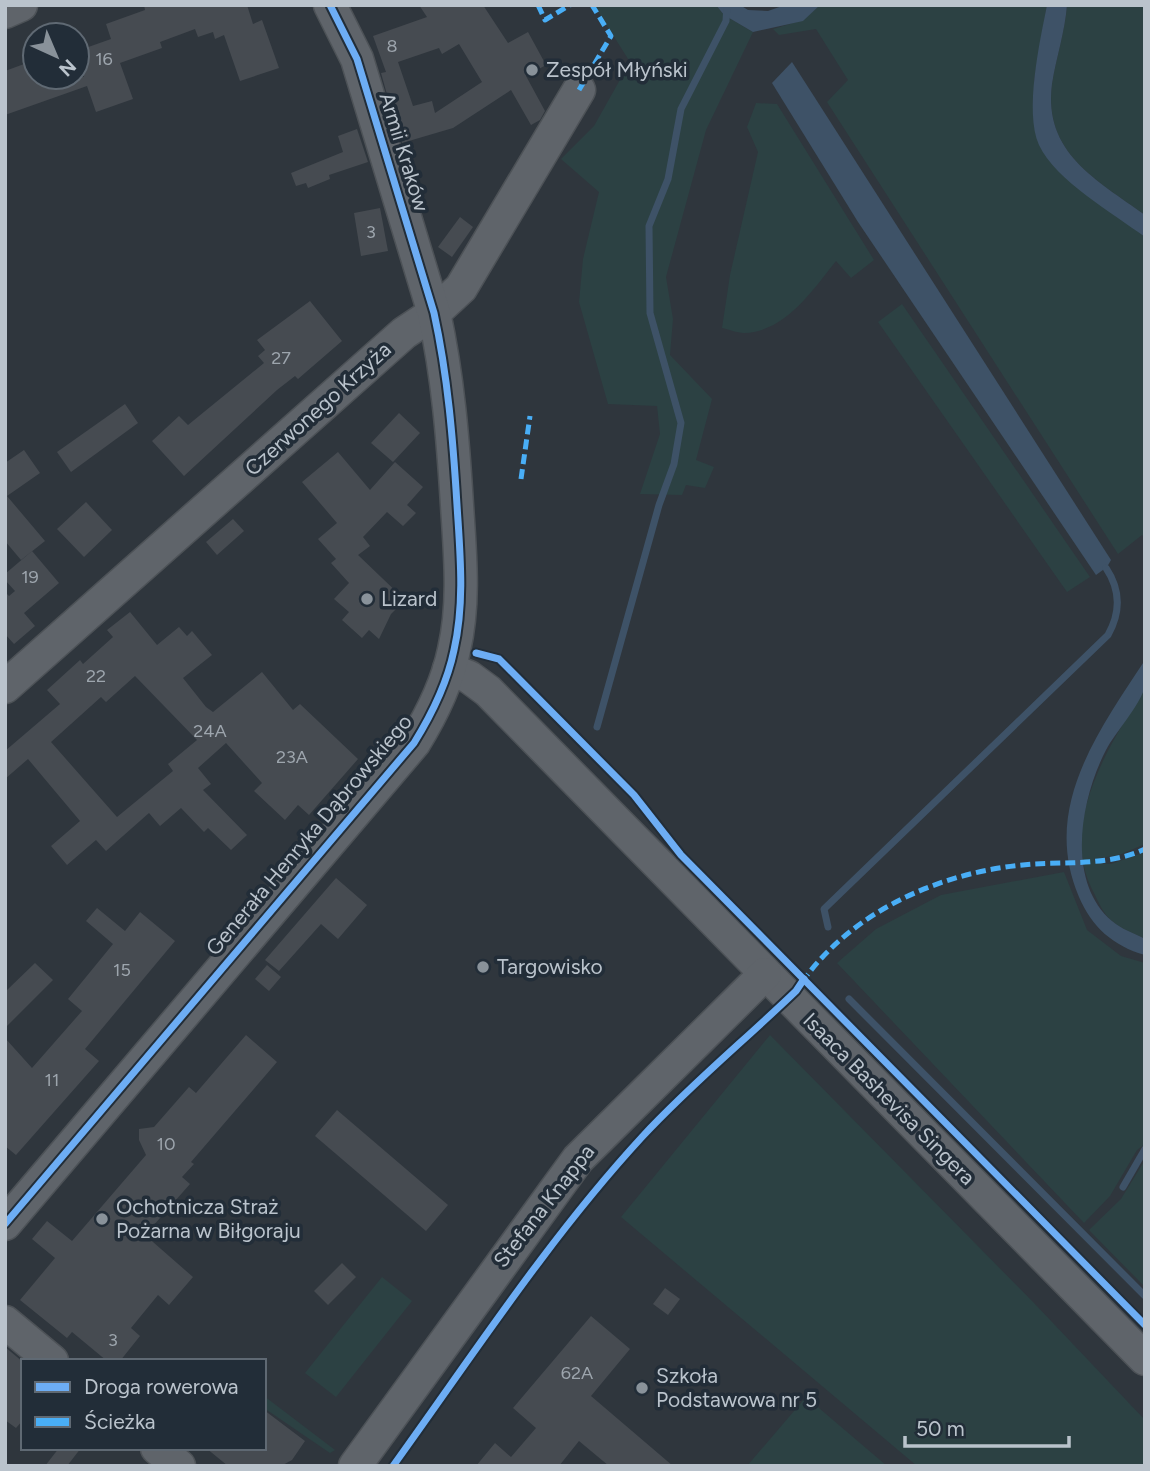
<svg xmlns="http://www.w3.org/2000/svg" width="1150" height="1471" font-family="Figtree,sans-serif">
  <rect width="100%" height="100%" fill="#2f363d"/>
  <!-- green -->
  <g fill="#2c4143">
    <polygon points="594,5 716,5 724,15 753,32 706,130 666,277 673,319 670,355 712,399 696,460 714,467 705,488 686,485 682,495 640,494 660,434 657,406 608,404 579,302 583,259 599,192 561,159 594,126 630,62"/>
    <polygon points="820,5 1047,5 1034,80 1035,99 1058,169 1145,237 1145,538 1142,535 1118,554 827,102 848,80 816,29 779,35 773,29 803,20"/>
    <path d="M1067 5H1145V215C1097 180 1043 153 1052 84 1056 58 1065 32 1067 5Z"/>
    <path d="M756 103 777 104 874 260 851 278 836 261C813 290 785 332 744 333 737 333 728 329 722 328L730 275 758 152 747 127Z"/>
    <polygon points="902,304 1090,577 1067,592 878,322"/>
    <path d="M1145 688V844L1119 855 1094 859 1095 863 1111 864 1145 852V939C1134 933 1121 929 1111 920 1103 913 1099 903 1094 893 1057 825 1109 746 1145 688Z"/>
    <polygon points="1064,872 1087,930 1121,956 1145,963 1145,1144 1137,1150 1110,1196 1084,1223 837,963 876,929 941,895"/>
    <polygon points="770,1035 1034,1303 1145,1420 1145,1466 917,1466 621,1217"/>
    <polygon points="1145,1160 1145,1287 1089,1230 1121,1199"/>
    <polygon points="382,1277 412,1301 336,1397 305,1373"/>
    <polygon points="264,1396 335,1450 330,1453 264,1408"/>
    <polygon points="806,1397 887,1466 747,1466"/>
  </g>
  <!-- water -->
  <g fill="#3e5267">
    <polygon points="716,5 740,5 748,10 768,11 785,5 820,5 803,21 753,32 724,15"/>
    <path d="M1047 5H1067C1065 32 1056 58 1052 84 1043 153 1097 180 1145 215V237C1114 214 1055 180 1039 145 1024 111 1040 41 1047 5Z"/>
    <polygon points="792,62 1111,560 1107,567 1096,575 858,222 772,83"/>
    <path d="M1145 660C1145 668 1146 678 1145 686 1141 704 1115 733 1106 750 1081 798 1065 881 1112 921 1121 929 1134 933 1145 939V955C1113 946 1092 927 1079 897 1041 808 1098 732 1145 660Z"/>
  </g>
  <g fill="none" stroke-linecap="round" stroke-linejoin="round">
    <!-- stream -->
    <g stroke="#3e5267" stroke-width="7">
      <polyline points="597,727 659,505 674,464 681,423 650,313 649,226 668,179 681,109 726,21 727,5"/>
      <path d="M828 927 824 909 1108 635C1121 612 1120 589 1106 568"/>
      <polyline points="849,999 1145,1296"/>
      <polyline points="1123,1187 1145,1149"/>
    </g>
  </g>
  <!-- building -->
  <g fill="#464b51" fill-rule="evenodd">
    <polygon points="144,5 247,5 253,24 262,20 279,68 240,81 224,35 215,39 213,32 198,37 195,29 160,42 162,48 120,63 133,99 96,112 87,86 5,115 5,71 35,60 35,77 84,77 77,51 111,39 106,24 145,10"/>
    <path d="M419 5H483L508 43 528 32 546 65 526 76 545 111 540 120 531 125 511 90 453 128 402 143 400 136 403 134 396 109 392 110 388 98 381 73 386 72 373 36 427 17ZM459 44 482 82 435 113 432 101 413 106 398 62 439 48 442 54Z"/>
    <polygon points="357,129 368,162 329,175 330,179 308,188 306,183 296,186 291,173 343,152 338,136"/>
    <polygon points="380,208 388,251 361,256 354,213"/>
    <polygon points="460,217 473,227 452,257 438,247"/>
    <polygon points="310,301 342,341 298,379 295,376 277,390 184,476 152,441 179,416 188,425 264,363 258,356 265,350 257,340"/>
    <polygon points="125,404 138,423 71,472 57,452"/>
    <polygon points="399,413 420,433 393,462 371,443"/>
    <polygon points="24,450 40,473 7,496 45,541 21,560 5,541 5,463"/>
    <polygon points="338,452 370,490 395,462 423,487 407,505 416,513 403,526 387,512 363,537 370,546 358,555 405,600 391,614 379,639 369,630 362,638 342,620 349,612 334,599 349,583 331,563 336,559 318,539 337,523 302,482"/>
    <polygon points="86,502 112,530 84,557 57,529"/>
    <polygon points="233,519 244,531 217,555 206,542"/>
    <polygon points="32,551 59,583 24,613 35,626 14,644 5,634 5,592 9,596 15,591 5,580 5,574"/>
    <path d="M130 612 157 645 179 627 187 636 192 631 212 655 183 678 206 707 213 712 262 672 293 710 300 704 358 759 309 815 298 805 285 820 254 791 262 783 226 743 198 768 211 784 203 790 247 835 231 850 208 828 204 832 181 808 160 826 149 813 106 851 96 840 67 865 51 846 80 821 28 759 5 779V751L60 704 47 690 80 660 83 664 113 637 107 630ZM135 676 197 740 168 764 173 771 117 817 51 742 101 697 106 702Z"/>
    <polygon points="336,878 367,905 338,939 321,924 279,971 265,960"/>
    <polygon points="97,908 125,931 140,912 175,941 85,1049 99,1061 16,1155 5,1146 5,1038 32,1068 82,1011 68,999 113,944 86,921"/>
    <polygon points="35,963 53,980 5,1028 5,992"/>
    <polygon points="267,965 281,977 269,991 255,979"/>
    <polygon points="246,1035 277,1062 191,1162 194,1164 182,1177 190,1184 145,1235 193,1277 169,1305 158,1295 131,1328 140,1336 120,1361 107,1361 72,1332 67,1338 20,1300 55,1258 32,1239 47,1221 72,1241 146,1155 139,1140 139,1129 154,1127 189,1087 196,1093"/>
    <polygon points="337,1110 448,1205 426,1231 315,1136"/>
    <polygon points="342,1263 356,1277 328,1305 314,1291"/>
    <polygon points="665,1288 680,1299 668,1315 653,1304"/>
    <polygon points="591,1316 630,1349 591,1396 673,1466 609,1466 579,1441 559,1466 476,1466 495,1443 511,1457 536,1428 513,1408"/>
    <polygon points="5,1347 23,1362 23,1420 16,1428 5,1420"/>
    <polygon points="264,1410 305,1441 292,1460 281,1466 228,1466 206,1448 264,1448"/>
    <polygon points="59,1448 81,1448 67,1466 45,1466"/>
  </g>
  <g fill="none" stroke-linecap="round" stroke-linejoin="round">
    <defs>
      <g id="minor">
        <polyline points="5,12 21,5"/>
        <polyline points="449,669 469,677 488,691 1145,1359"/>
        <polyline points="5,687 404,333 434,313 461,288 579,90"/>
        <path d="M5 1224 414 743C432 714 447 684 454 650 465 602 460 553 457 505 453 440 448 377 434 313L357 59 330 5"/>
        <polyline points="5,1322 52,1361"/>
        <polyline points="157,1448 179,1466"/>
        <polyline points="355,1466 578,1159 765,974"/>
      </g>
    </defs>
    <!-- minor casing -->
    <use href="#minor" stroke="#4d5257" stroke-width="35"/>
    <!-- minor -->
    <use href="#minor" stroke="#5f646a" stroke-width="32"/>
    <!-- quiet -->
    <g stroke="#49aef6" stroke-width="5" stroke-dasharray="10 5" stroke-linecap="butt">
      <polyline points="538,5 545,20 570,5"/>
      <polyline points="579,90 611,36 592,5"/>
      <polyline points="521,479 530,416"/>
      <path d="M802 982C855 908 946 870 1034 864 1071 862 1111 865 1145 849"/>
    </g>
    <defs>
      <g id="cycleway">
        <polyline points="476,653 499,659 515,675 634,795 681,855 1145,1325"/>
        <path d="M5 1224 414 743C432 714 447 684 454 650 465 602 460 553 457 505 453 440 448 377 434 313L357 59 330 5"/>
        <path d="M393 1466C473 1355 549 1238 642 1137 690 1085 745 1040 796 991L804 979"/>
      </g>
    </defs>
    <!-- cycleway casing -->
    <use href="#cycleway" stroke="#222d38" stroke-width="11"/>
    <!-- cycleway -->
    <use href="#cycleway" stroke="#6dadf4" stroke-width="7"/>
  </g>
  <!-- markers -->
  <g fill="#89929a" stroke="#222d38" stroke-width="2.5">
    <circle cx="532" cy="70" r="7"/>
    <circle cx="367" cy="599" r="7"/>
    <circle cx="483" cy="967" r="7"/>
    <circle cx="102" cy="1219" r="7"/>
    <circle cx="642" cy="1388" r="7"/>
  </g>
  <g text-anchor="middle" stroke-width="7" stroke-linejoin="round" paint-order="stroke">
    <!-- number labels -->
    <g font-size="18" fill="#9da5ad">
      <text x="392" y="52">8</text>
      <text x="104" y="65">16</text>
      <text x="371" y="238">3</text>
      <text x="281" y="364">27</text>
      <text x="30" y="583">19</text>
      <text x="96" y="682">22</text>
      <text x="210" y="737">24A</text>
      <text x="292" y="763">23A</text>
      <text x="122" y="976">15</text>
      <text x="52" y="1086">11</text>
      <text x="166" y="1150">10</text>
      <text x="113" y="1346">3</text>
      <text x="577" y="1379">62A</text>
    </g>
    <!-- poi labels -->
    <g font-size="21" fill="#bac3cc" stroke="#222d38" text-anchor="start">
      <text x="546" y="77">Zespół Młyński</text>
      <text x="381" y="606">Lizard</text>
      <text x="497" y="974">Targowisko</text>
      <text x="116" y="1214">Ochotnicza Straż<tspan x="116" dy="24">Pożarna w Biłgoraju</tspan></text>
      <text x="656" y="1383">Szkoła<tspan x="656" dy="24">Podstawowa nr 5</tspan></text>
    </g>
    <!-- street labels -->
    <g font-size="21" fill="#bac3cc" stroke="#222d38">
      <text transform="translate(404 152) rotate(73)" y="7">Armii Kraków</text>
      <text transform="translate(318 409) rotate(-42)" y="7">Czerwonego Krzyża</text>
      <text transform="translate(309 835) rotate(-50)" y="7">Generała Henryka Dąbrowskiego</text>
      <text transform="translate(889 1099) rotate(45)" y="7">Isaaca Bashevisa Singera</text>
      <text transform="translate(544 1206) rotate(-52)" y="7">Stefana Knappa</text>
    </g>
  </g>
  <!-- border -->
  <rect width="1150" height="1471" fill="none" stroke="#bac3cc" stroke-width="14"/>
  <!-- legend -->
  <rect x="21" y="1359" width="245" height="91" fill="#222d38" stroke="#5f6973" stroke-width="2"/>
  <rect x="35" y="1382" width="35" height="10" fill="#6dadf4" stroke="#5f6973" stroke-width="2"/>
  <text x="84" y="1394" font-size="21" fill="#bac3cc">Droga rowerowa</text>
  <rect x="35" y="1417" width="35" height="10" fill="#49aef6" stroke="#5f6973" stroke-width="2"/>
  <text x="84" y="1429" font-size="21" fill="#bac3cc">Ścieżka</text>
  <!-- north arrow -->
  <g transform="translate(56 56) rotate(136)"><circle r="33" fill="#222d38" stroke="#5f6973" stroke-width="2"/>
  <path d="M0-5L12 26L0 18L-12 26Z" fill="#89929a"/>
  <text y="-10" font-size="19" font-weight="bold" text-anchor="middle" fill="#bac3cc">N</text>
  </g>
  <!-- scale -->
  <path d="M905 1436v10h164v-10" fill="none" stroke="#bac3cc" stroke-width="3.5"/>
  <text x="916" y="1436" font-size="21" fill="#bac3cc" stroke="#222d38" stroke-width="5" paint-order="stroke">50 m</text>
</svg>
